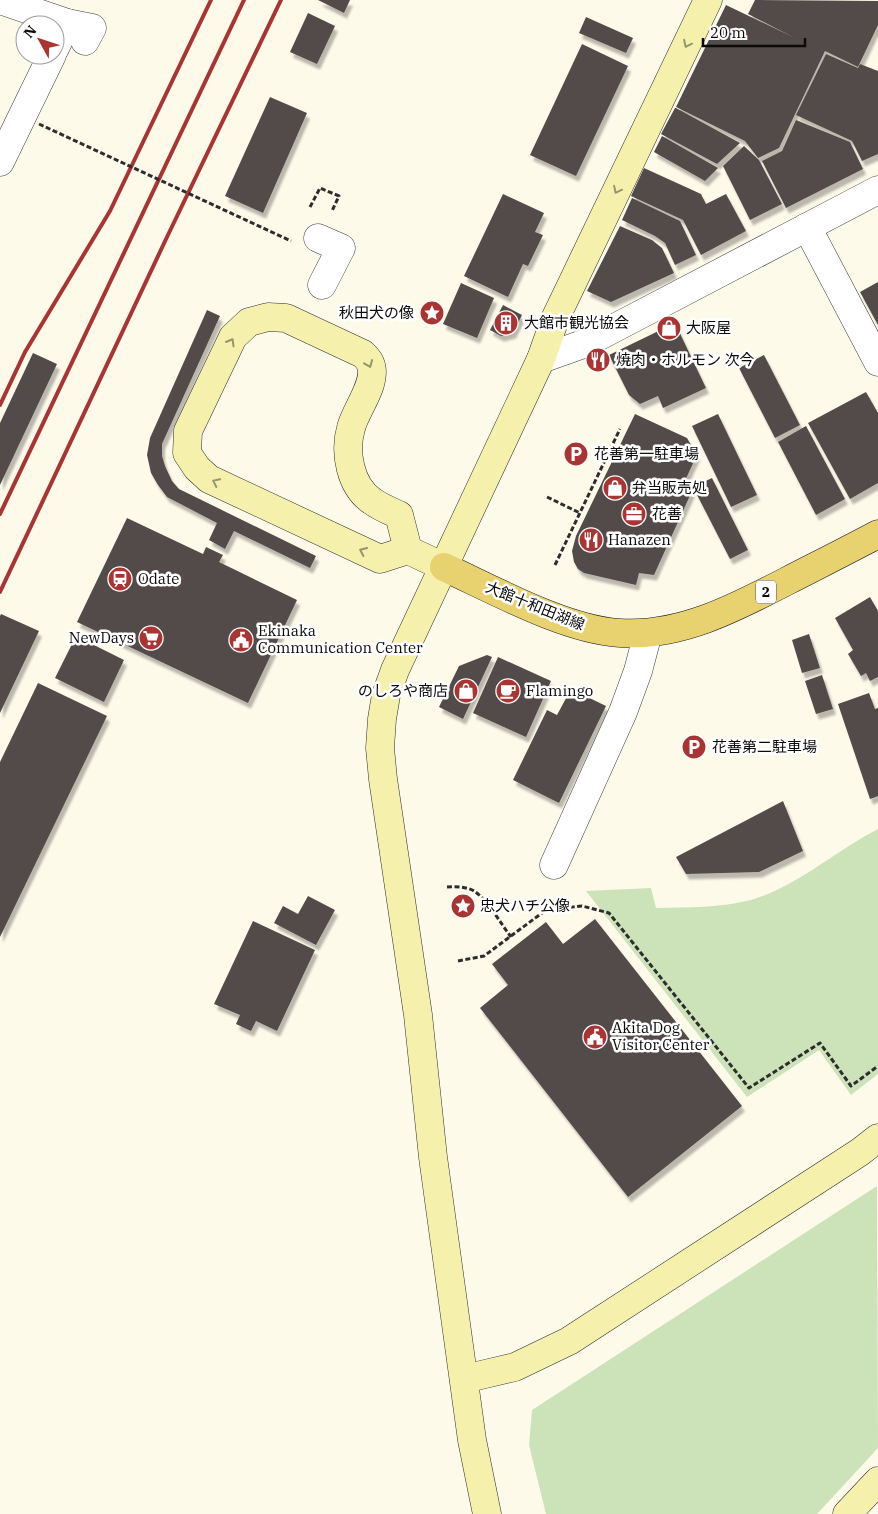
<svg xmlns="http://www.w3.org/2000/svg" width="878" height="1514" font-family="'IBM Plex Serif','Noto Sans JP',serif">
  <defs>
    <filter id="shadow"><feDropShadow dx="3" dy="5.5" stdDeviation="1" flood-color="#0004"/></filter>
  </defs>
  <rect width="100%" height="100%" fill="#fdfaea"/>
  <!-- green -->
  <g fill="#cce2b9">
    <path d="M878 829V1074L851 1095 819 1050 747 1097 586 891 651 888 656 908C688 907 720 908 751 900 798 886 835 851 878 829Z"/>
    <polygon points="877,1186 878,1448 817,1514 546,1514 529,1445 532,1410"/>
  </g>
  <!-- building -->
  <g fill="#524c48" filter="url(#shadow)">
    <polygon points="318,0 350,0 344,13"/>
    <polygon points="755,0 878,1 878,25 858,67 825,51 779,148 758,158 745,141 676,107 726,5 793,37 748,14"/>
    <polygon points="308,13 335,26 317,64 290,52"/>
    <polygon points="586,17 633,38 626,53 579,33"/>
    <polygon points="582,44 628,66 576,176 530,155"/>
    <polygon points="826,54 858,68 860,64 878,71 878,154 862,161 852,141 796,115"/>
    <polygon points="270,97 307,113 263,213 225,196"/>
    <polygon points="675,108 676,108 740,143 717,164 661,134"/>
    <polygon points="796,120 850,142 863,169 786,208 762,161 782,151"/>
    <polygon points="662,136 718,168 705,181 654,152"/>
    <polygon points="744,146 759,160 782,204 750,220 723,166"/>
    <polygon points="644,168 701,194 706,204 726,194 746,231 701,255 683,220 631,196"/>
    <polygon points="503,194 544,213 535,232 543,235 528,266 523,264 508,297 464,276"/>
    <polygon points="632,198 680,221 696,255 675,265 665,243 655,236 622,220"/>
    <polygon points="620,226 652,240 662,248 674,273 611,302 587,291"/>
    <polygon points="878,282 878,325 860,292"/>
    <polygon points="461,283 494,298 477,338 443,324"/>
    <polygon points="503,305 522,315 513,333 501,336 490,330"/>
    <polygon points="207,310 220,316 162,444 162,456 165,466 172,481 179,489 316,556 310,568 234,531 225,549 209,540 217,523 167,497 158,485 151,473 147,455 150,438"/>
    <polygon points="675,323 706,388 663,408 658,396 640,404 629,395 609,355"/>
    <polygon points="33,353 57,364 0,485 0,423"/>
    <polygon points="764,355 800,425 775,438 739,368"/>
    <polygon points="866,392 878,413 878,483 850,499 808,423"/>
    <polygon points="635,414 687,438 697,455 682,487 692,491 654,575 639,573 636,585 584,573 578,569 574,562 572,551 576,536"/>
    <polygon points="718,414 757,495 731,507 692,426"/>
    <polygon points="806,426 845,499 816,515 778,442"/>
    <polygon points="712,478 748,550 730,559 693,487"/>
    <polygon points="127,518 203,554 206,547 223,555 219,562 297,600 248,703 77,622"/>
    <polygon points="870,597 878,611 878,677 870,681 866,673 861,676 848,654 853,650 835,618"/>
    <polygon points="1,614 39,631 0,713 0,616"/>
    <polygon points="809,634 820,668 802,673 792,640"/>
    <polygon points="76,636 124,660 104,702 55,678"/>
    <polygon points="487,655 492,657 463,719 439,707 459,666"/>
    <polygon points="498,657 551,681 526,737 473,713"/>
    <polygon points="822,675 833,709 816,714 805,681"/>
    <polygon points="38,683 107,716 0,937 0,762"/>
    <polygon points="571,689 606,706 559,803 513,780 547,710 557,715"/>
    <polygon points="869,693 875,709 878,708 878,796 870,799 838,704"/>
    <polygon points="783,801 803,851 759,872 686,874 676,857"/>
    <polygon points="308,896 335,910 316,945 274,923 283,906 298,914"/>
    <polygon points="595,919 742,1106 628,1197 480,1008 508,985 492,964 546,922 563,944"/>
    <polygon points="253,921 315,950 277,1031 256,1021 251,1031 236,1024 240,1015 214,1004"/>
  </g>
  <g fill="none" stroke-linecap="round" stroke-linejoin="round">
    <defs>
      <g id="street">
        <polyline points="0,0 67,23 55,48"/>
        <polyline points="67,23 92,28 85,41"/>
        <polyline points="0,162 52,55"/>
        <polyline points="807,227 878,362"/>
        <polyline points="318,238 341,248 322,285"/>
        <polyline points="541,359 586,343 878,190"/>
        <polyline points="554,865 623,712 638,671 648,633"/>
      </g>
      <g id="secondary">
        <path d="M408 550 399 515C390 511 380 507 372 501 350 486 344 452 351 428 355 410 379 382 370 363 369 360 365 356 363 354L286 318 268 317 249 322 233 337 188 431 187 453 197 468 209 479 380 559 408 550 444 567"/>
        <polyline points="464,1379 515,1367 569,1341 860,1152 878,1138"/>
        <polyline points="487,1514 472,1440 433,1157 418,1015 383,779 380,748 382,719 386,695 395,670 541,359 555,319 708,0"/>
        <polyline points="847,1514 878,1481"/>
      </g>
      <path id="primary" d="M444 567C494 590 566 630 620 633 680 637 735 608 787 581 818 565 848 550 878 534"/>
    </defs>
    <!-- street casing -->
    <use href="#street" stroke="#3e3e3e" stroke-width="29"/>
    <!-- secondary casing -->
    <use href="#secondary" stroke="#2d2d2d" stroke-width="29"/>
    <!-- primary casing -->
    <use href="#primary" stroke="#1c1c1c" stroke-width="29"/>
    <!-- path -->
    <g stroke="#2d2d2d" stroke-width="3" stroke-dasharray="5 2.5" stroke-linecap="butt">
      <polyline points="310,207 320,188 339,196 332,211"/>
      <polyline points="547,497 580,513"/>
      <polyline points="555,565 620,429"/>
      <path d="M447 887C456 886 467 887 474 891 487 899 501 924 511 937"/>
      <polyline points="458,961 484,956 546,910 582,906 609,913 749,1088 820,1043 851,1086 878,1066"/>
    </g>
    <!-- street -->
    <use href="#street" stroke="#fff" stroke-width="28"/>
    <!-- secondary -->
    <use href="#secondary" stroke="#f5f1ad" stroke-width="28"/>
    <!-- primary -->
    <use href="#primary" stroke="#e8d16f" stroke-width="28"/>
    <!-- rail -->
    <g stroke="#a93434" stroke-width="4">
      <polyline points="0,405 25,352 110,211 211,0"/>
      <polyline points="0,514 244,0"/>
      <polyline points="0,592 167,237 281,0"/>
    </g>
    <!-- path-bridge -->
    <polyline stroke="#2d2d2d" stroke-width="3" stroke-dasharray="5 2.5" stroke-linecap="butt" points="39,124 291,241"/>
  </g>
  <!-- one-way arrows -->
  <defs><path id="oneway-chevron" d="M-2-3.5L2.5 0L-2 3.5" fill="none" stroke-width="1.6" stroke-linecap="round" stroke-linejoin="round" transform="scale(1.25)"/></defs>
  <g stroke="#97956c">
    <use href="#oneway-chevron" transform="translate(687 44) rotate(116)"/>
    <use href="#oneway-chevron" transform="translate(617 190) rotate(116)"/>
    <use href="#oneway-chevron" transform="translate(231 342) rotate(-60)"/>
    <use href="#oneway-chevron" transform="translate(369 364) rotate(68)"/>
    <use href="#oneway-chevron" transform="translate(216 482) rotate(-154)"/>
    <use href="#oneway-chevron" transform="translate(363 551) rotate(-155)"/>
  </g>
  <!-- icons -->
  <defs>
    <symbol id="sight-disc" viewBox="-11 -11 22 22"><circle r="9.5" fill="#a93434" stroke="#fff"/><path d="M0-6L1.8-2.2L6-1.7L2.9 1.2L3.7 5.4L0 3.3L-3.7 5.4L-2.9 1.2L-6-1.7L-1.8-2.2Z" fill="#fff"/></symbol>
    <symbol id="building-disc" viewBox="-11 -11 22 22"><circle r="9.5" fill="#a93434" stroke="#fff"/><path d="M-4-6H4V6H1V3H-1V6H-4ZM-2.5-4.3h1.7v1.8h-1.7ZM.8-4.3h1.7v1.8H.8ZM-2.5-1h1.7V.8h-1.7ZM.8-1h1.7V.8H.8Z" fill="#fff"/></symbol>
    <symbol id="shop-disc" viewBox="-11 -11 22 22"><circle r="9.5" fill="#a93434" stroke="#fff"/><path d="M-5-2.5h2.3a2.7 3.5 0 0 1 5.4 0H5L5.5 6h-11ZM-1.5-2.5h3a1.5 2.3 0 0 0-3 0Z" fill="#fff"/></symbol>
    <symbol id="restaurant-disc" viewBox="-11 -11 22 22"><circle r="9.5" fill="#a93434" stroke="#fff"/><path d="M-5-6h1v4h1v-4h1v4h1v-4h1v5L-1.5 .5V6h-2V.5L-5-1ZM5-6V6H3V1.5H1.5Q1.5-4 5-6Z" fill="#fff"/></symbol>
    <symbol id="parking-disc" viewBox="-11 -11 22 22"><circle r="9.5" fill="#a93434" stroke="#fff"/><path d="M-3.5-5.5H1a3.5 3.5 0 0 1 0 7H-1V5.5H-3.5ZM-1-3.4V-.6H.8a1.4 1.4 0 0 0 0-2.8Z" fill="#fff"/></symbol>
    <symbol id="office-disc" viewBox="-11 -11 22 22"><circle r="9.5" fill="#a93434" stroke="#fff"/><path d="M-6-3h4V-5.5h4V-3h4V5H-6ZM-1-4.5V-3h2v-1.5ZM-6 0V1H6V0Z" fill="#fff"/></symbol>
    <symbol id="station-disc" viewBox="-11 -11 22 22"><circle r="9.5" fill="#a93434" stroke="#fff"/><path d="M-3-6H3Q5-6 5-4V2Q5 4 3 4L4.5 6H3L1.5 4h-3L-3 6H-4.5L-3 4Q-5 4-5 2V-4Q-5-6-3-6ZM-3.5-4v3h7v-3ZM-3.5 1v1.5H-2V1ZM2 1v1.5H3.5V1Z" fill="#fff"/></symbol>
    <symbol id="supermarket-disc" viewBox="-11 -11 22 22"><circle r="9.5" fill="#a93434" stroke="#fff"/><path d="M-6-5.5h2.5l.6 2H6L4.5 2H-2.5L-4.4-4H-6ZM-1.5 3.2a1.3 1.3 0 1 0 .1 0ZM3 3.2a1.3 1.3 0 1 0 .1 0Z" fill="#fff"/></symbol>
    <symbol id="civic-disc" viewBox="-11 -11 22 22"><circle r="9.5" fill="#a93434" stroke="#fff"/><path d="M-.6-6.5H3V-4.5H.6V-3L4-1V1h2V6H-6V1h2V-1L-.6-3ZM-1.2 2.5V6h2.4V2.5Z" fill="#fff"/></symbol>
    <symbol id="cafe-disc" viewBox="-11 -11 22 22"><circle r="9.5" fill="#a93434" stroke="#fff"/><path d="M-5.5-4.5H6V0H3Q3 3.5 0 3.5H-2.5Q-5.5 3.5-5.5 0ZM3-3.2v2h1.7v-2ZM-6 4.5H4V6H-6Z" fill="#fff"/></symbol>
  </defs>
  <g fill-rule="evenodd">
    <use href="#sight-disc" x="418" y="299" width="28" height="28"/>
    <use href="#building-disc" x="492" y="309" width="28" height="28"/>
    <use href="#shop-disc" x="655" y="314" width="28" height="28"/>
    <use href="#restaurant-disc" x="584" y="346" width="28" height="28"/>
    <use href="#parking-disc" x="562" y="440" width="28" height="28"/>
    <use href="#shop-disc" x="601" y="474" width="28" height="28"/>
    <use href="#office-disc" x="620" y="500" width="28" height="28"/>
    <use href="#restaurant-disc" x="577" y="526" width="28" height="28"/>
    <use href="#station-disc" x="106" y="565" width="28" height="28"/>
    <use href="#supermarket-disc" x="137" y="624" width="28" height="28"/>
    <use href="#civic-disc" x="227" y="626" width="28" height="28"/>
    <use href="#shop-disc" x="452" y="677" width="28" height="28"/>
    <use href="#cafe-disc" x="494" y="677" width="28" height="28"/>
    <use href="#parking-disc" x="680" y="733" width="28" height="28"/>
    <use href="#sight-disc" x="449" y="892" width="28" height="28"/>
    <use href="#civic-disc" x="581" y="1023" width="28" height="28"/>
  </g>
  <g text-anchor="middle" stroke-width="5" stroke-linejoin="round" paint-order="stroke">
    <!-- shield labels -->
    <rect fill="#fff" stroke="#545454" stroke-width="1" x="756" y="580.5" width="20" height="23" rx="4"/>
    <g font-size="14" font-weight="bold" fill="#0b0b0b">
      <text x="766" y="597">2</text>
    </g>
    <!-- poi labels -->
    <g font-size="15" fill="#0b0b0b" stroke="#fff" text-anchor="start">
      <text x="414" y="318" text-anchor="end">秋田犬の像</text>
      <text x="524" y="328">大館市観光協会</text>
      <text x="686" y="333">大阪屋</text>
      <text x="616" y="365">焼肉・ホルモン 次今</text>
      <text x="594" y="459">花善第一駐車場</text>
      <text x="632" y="493">弁当販売処</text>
      <text x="652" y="519">花善</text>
      <text x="608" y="545">Hanazen</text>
      <text x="138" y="584">Odate</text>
      <text x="258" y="636">Ekinaka<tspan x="258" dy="17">Communication Center</tspan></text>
      <text x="134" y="643" text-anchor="end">NewDays</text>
      <text x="448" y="696" text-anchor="end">のしろや商店</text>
      <text x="526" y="696">Flamingo</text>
      <text x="712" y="752">花善第二駐車場</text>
      <text x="480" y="911">忠犬ハチ公像</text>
      <text x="612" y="1033">Akita Dog<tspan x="612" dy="17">Visitor Center</tspan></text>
    </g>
    <!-- street labels -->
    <g font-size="15" fill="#0b0b0b" stroke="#fff">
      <text transform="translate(535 606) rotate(22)" y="5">大館十和田湖線</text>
    </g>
  </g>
  <!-- north arrow -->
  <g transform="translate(40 40) rotate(310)"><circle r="24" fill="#ffffff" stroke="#9d9d9d"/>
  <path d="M0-4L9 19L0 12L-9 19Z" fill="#a93434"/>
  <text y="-8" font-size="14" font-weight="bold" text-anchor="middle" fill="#0b0b0b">N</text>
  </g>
  <!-- scale -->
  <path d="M703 38v8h102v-8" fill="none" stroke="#0b0b0b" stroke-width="2.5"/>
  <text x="710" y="38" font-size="15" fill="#0b0b0b" stroke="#ffffff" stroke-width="4" paint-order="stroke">20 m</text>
</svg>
